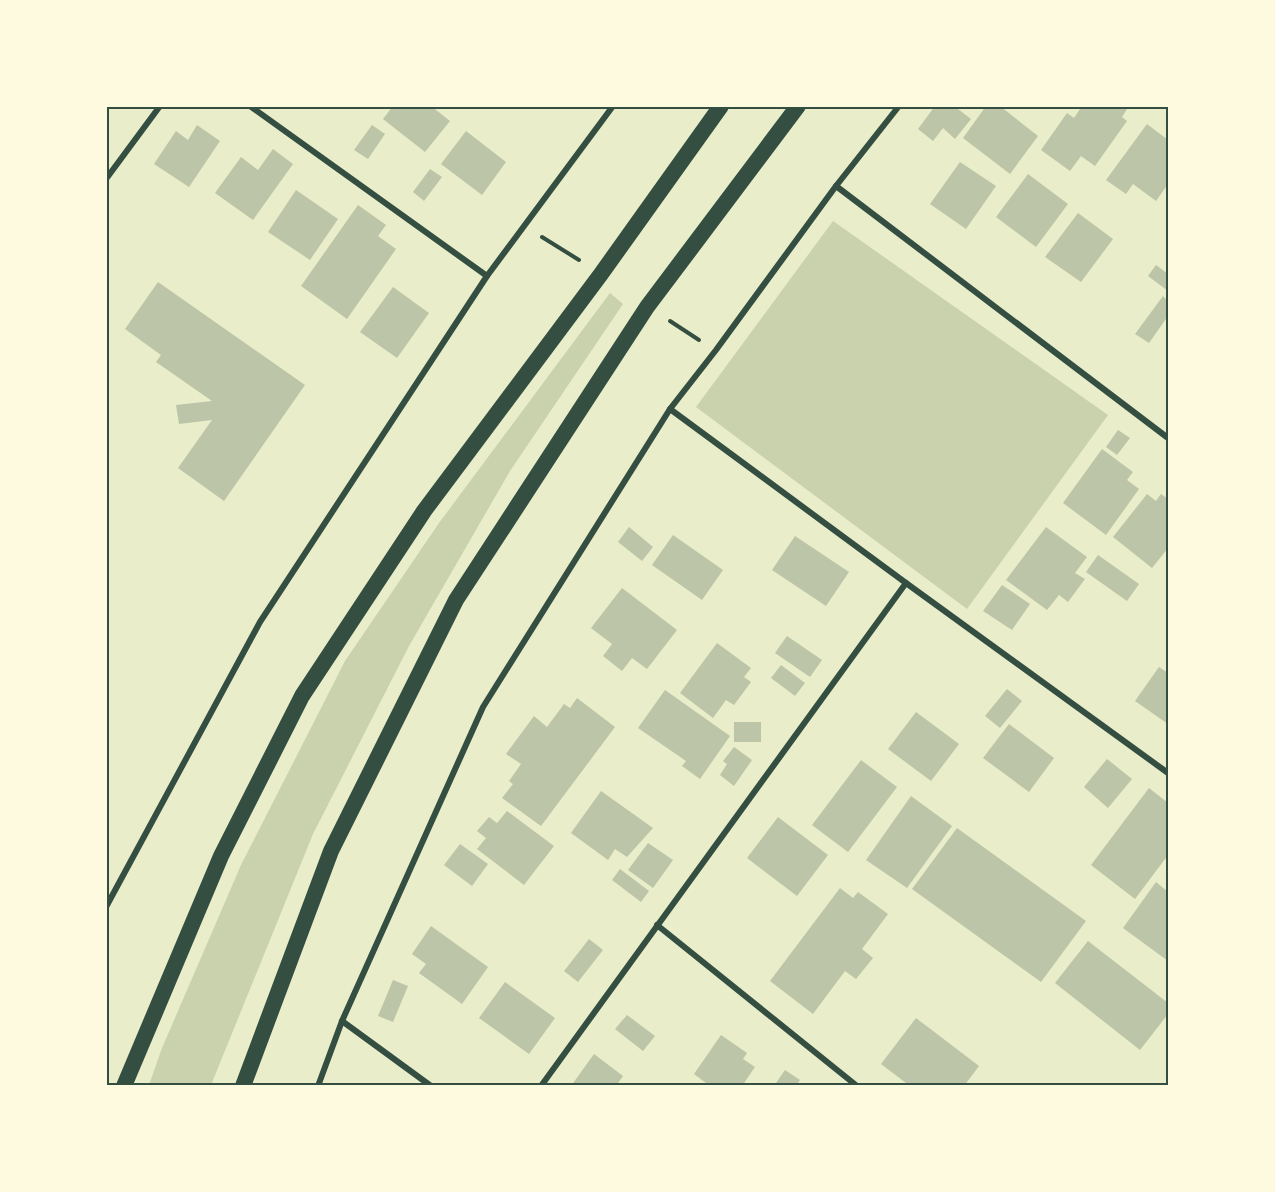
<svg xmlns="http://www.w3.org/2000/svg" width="1275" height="1192" font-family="'Fira Sans',sans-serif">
  <rect width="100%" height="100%" fill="#e9edc9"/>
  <!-- green -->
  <g fill="#cad2ad">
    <polygon points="833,221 1108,415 967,609 696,407"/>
    <polygon points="610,293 623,304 510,471 409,646 313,834 211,1085 149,1085 162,1048 241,865 345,661 439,523"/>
  </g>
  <!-- building -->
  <g fill="#bcc5a7">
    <polygon points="393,106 431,106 450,121 425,152 383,119"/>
    <polygon points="935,106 954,106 971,119 955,139 943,128 933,141 918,129"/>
    <polygon points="986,106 1000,106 1038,136 1010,174 963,138"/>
    <polygon points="1082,106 1129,106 1122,117 1127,121 1095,166 1081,156 1070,171 1041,150 1067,113 1074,118"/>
    <polygon points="1147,124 1168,140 1168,184 1156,201 1133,184 1126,194 1106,180"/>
    <polygon points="197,125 220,141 189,187 154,164 176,131 188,140"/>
    <polygon points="372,125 385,134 368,159 354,150"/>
    <polygon points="466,131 506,162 482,195 441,164"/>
    <polygon points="273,149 293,164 253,220 215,193 241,157 258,170"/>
    <polygon points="960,162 996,186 966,229 930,204"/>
    <polygon points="430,169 442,177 424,201 413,192"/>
    <polygon points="1028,174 1068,204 1036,247 996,217"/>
    <polygon points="296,190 338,219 310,260 268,232"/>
    <polygon points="358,205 386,225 378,236 396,249 347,319 301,286"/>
    <polygon points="1078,213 1113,239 1081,282 1045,257"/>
    <polygon points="1156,265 1168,274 1168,291 1148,276"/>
    <polygon points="158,282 305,385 224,501 178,468 212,420 179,424 176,405 212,401 156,362 161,355 125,329"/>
    <polygon points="393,287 429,313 397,358 360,332"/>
    <polygon points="1163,296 1168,301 1168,316 1149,343 1135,334"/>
    <polygon points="1118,430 1130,438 1117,455 1106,447"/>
    <polygon points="1102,449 1133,472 1127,480 1139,489 1106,535 1063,503"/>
    <polygon points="1147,494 1156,501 1161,494 1168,499 1168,548 1152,568 1113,537"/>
    <polygon points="629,527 653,547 642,561 618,542"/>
    <polygon points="1046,527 1087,557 1075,573 1085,579 1068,602 1059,595 1047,610 1006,580"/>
    <polygon points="673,535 723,570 702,600 652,565"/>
    <polygon points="795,536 849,572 826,606 772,570"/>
    <polygon points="1098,555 1139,584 1127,601 1086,572"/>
    <polygon points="1002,585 1030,604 1012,630 983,611"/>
    <polygon points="622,588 677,630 647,669 632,658 622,671 603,656 612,644 591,628"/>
    <polygon points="787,636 822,660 810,677 775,653"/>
    <polygon points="717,643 751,668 744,677 751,682 734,705 726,700 713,718 680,693"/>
    <polygon points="781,665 805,683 795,696 771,678"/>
    <polygon points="1159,667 1168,673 1168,724 1135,701"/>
    <polygon points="1007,689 1022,701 1000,728 985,716"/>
    <polygon points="665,690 730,736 700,779 682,766 686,761 638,728"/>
    <polygon points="577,698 615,727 541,826 502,798 513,784 509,781 521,764 506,754 534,716 547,727 564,704 570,708"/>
    <polygon points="916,712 959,744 931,781 888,749"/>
    <rect x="734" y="722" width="27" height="20"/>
    <polygon points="1009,724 1054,758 1029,792 983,758"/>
    <polygon points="734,747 752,760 734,786 720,775 727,764 723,761"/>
    <polygon points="1107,759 1132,779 1108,808 1084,787"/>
    <polygon points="861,760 897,787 848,852 812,825"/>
    <polygon points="1149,788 1168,803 1168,855 1135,899 1091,865"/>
    <polygon points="601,791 653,828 627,857 615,849 608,860 571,833"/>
    <polygon points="911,796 952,826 907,888 866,860"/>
    <polygon points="507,811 554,846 524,885 477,849 486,838 477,831 489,817 497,823"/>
    <polygon points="778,817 828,855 797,896 747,858"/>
    <polygon points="957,828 1086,921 1041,982 912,889"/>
    <polygon points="648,843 673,860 653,888 628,870"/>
    <polygon points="460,844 488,864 472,886 444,865"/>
    <polygon points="620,869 649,891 641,902 612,880"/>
    <polygon points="1156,882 1168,892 1168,961 1123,928"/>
    <polygon points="840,888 853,898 858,892 888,914 862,949 873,958 856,979 845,971 813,1014 770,981"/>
    <polygon points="431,926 488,967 462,1004 419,973 426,964 412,954"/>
    <polygon points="589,939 603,950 578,982 564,971"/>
    <polygon points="1088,941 1168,1003 1168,1014 1140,1050 1055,983"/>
    <polygon points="393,980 408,986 393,1022 378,1016"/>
    <polygon points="505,982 555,1018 529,1054 479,1018"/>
    <polygon points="627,1015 655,1036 643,1051 615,1029"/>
    <polygon points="916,1018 979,1066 964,1086 910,1086 881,1064"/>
    <polygon points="721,1035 747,1053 743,1059 755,1067 742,1086 710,1086 694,1074"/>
    <polygon points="594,1054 623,1076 616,1086 571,1086"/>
    <polygon points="785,1070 800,1080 796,1086 774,1086"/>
  </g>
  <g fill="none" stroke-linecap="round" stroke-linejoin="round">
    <!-- path -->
    <g stroke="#344e41" stroke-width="4">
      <polyline points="542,237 579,260"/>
      <polyline points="670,321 699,340"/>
    </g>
    <!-- minor -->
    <g stroke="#344e41" stroke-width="6">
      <polyline points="250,106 487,276"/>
      <polyline points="106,179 160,106"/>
      <polyline points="836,186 1168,438"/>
      <polyline points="670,409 906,583 1168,773"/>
      <polyline points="106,907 260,622 487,276 613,106"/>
      <polyline points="657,925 857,1086"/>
      <polyline points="342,1021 431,1086"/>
      <polyline points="318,1086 342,1021 483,707 670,409 716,350 836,186 899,106"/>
      <polyline points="541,1086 906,583"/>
    </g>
    <!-- trunk -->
    <g stroke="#344e41" stroke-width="16">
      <polyline points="124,1086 221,856 302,696 424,511 601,274 721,106"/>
      <polyline points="243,1086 331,851 456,600 647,307 798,106"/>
    </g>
  </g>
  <!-- border -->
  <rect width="1275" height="1192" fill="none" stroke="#fefae0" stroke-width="216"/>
  <rect x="108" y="108" width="1059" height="976" fill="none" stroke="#344e41" stroke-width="2"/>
</svg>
